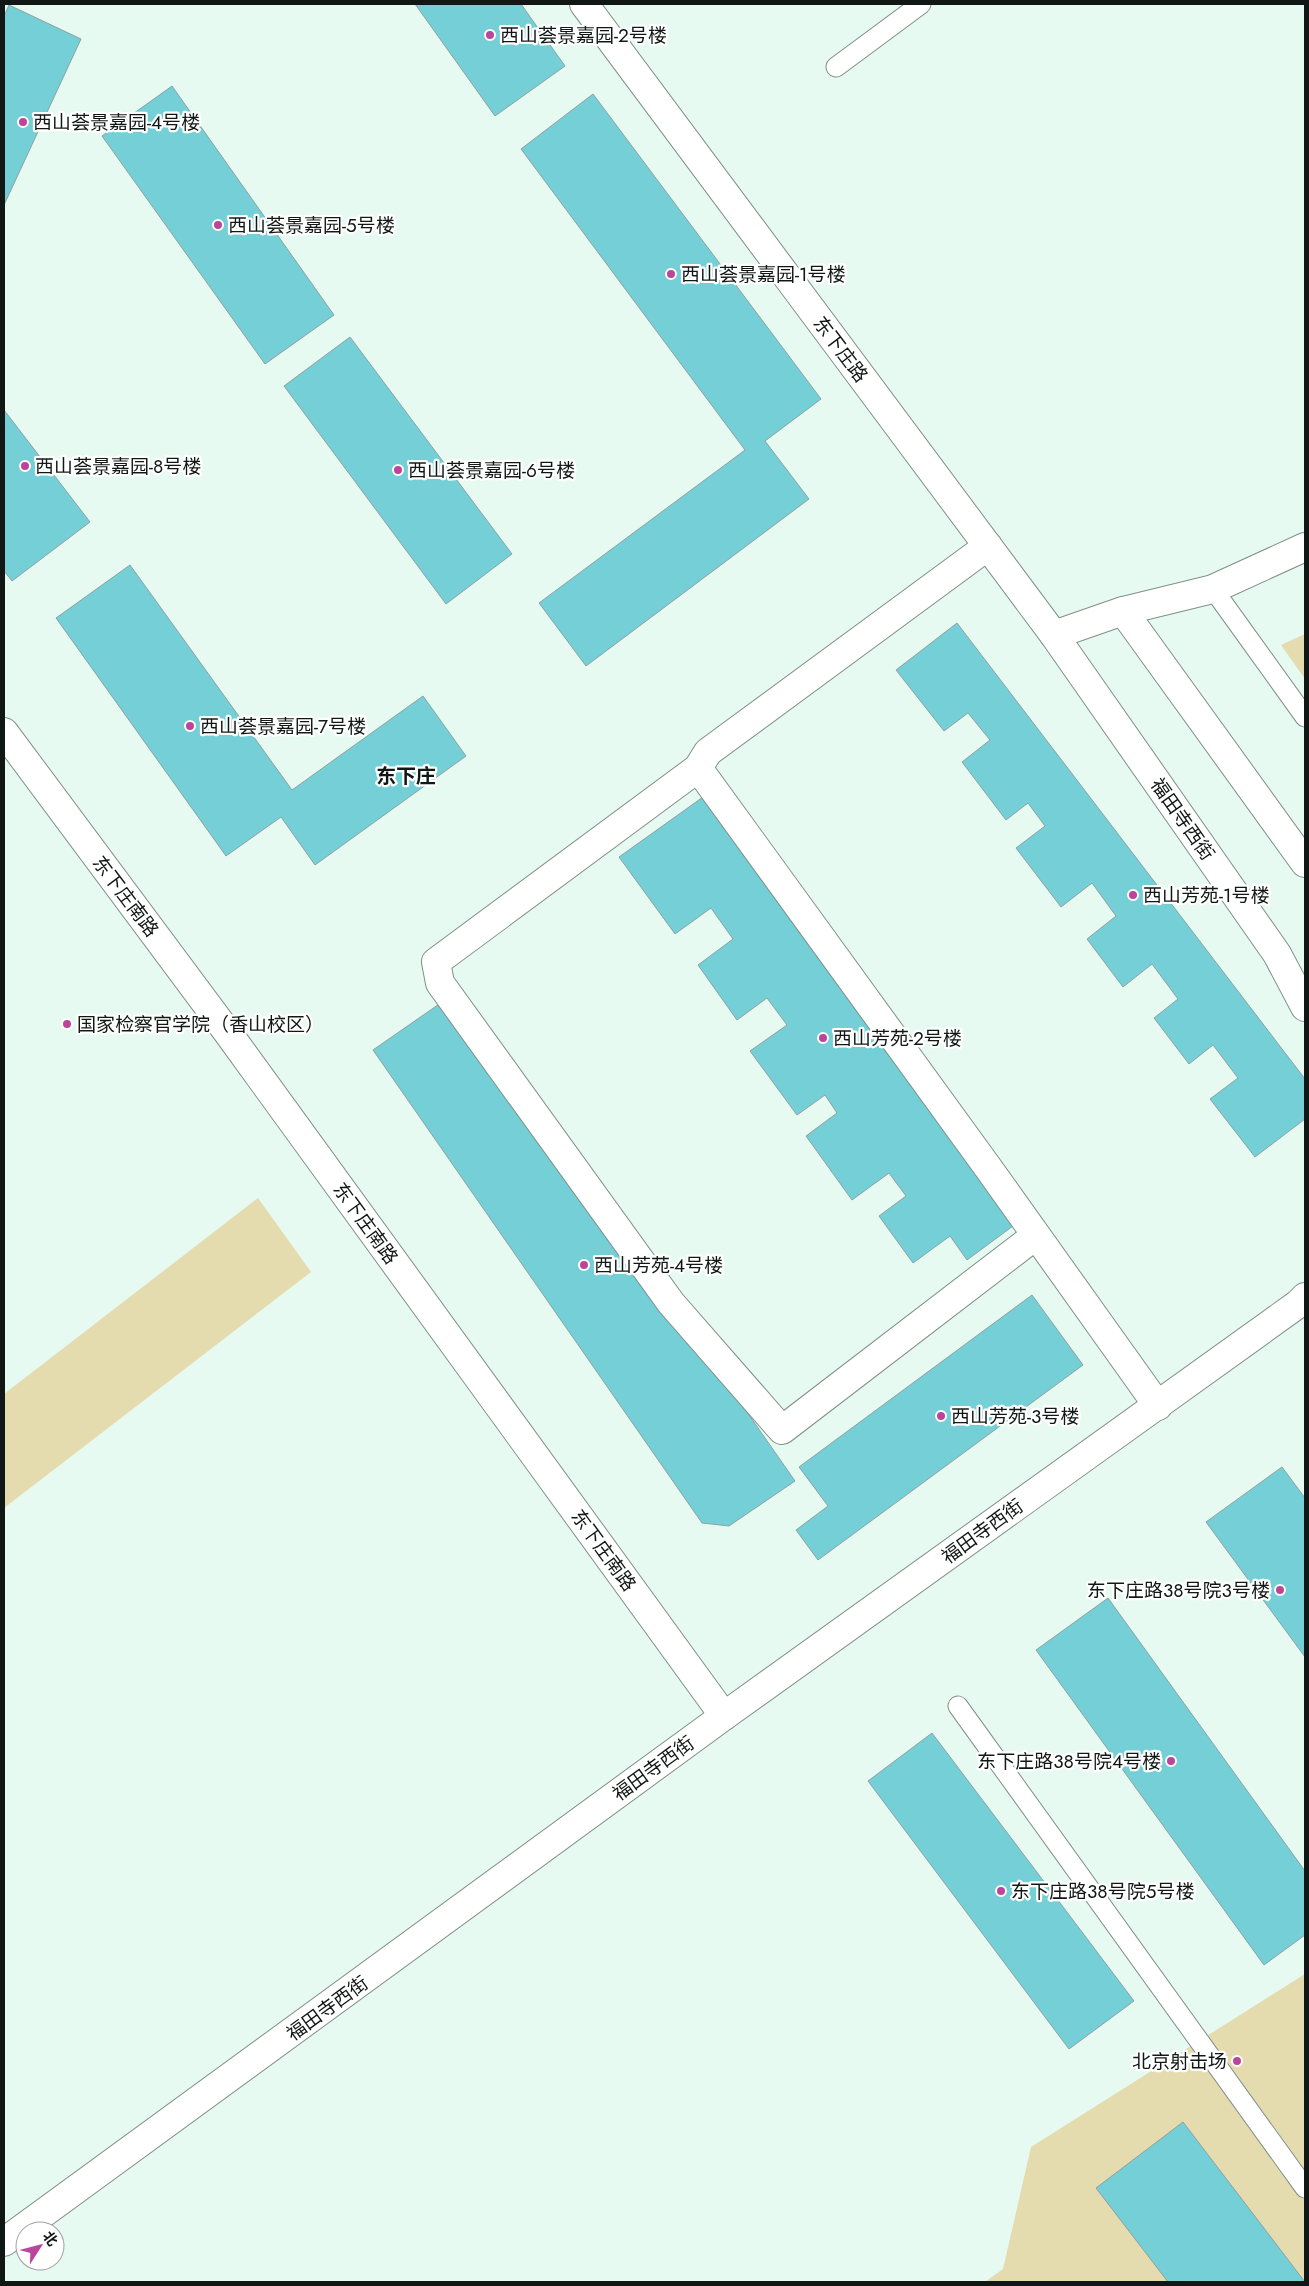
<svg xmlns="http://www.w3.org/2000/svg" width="1309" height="2286" font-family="Jost,'Noto Sans SC',sans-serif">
  <rect width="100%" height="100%" fill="#e7faf1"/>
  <!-- green -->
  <g fill="#e4dbae">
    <polygon points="1305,634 1305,679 1281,645"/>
    <polygon points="258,1198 311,1272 4,1508 4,1394"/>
    <polygon points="1305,1974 1305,2282 985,2282 1003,2269 1031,2147"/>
  </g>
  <!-- building -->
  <g fill="#74cfd6" stroke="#8da2a3">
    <polygon points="415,4 521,4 565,66 495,116"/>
    <polygon points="9,5 81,39 4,205 4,16"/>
    <polygon points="172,86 334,315 265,364 102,136"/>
    <polygon points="593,94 821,399 765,441 809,499 586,666 539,603 745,450 521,149"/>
    <polygon points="350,337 512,554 446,604 284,386"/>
    <polygon points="4,410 90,522 12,581 4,571"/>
    <polygon points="130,565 292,790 423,696 466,756 315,865 281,817 226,856 56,618"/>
    <polygon points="957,623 1305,1079 1305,1119 1255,1157 1210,1099 1238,1078 1213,1045 1189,1064 1154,1018 1178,999 1152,964 1123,987 1087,939 1116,916 1092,883 1061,907 1016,848 1045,826 1028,803 1006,820 962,762 990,740 968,713 944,731 896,670"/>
    <polygon points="703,797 1013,1226 967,1260 950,1236 913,1263 879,1216 906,1196 889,1173 852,1200 806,1136 837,1113 825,1095 797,1115 750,1051 787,1025 767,998 737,1020 698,965 733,939 711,908 675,934 619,857"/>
    <polygon points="455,993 795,1481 729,1526 702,1523 373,1050"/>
    <polygon points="1032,1295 1083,1365 818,1560 796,1530 828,1506 799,1467"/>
    <polygon points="1282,1467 1305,1498 1305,1657 1206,1522"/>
    <polygon points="1108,1598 1305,1871 1305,1935 1264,1965 1036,1650"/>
    <polygon points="932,1733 1134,2001 1069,2049 868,1781"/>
    <polygon points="1183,2122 1305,2282 1168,2282 1096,2188"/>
  </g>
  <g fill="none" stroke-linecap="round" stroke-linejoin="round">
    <defs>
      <g id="service">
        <polyline points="836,67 921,4"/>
        <polyline points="1213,589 1305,717"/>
        <polyline points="958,1706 1305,2188"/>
      </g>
      <g id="minor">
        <polyline points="584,4 1054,635 1277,954 1305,1007"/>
        <polyline points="988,546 708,752 698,768 436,962 440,983 671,1303 782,1430 1035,1236"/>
        <polyline points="1123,611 1305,863"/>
        <polyline points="1054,635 1123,611 1213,589 1305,547"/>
        <polyline points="4,732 228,1033 724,1716"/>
        <polyline points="698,768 989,1169 1158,1406"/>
        <polyline points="4,2242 724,1716 1298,1304 1305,1297"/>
      </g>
    </defs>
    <!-- service casing -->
    <use href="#service" stroke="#7f9088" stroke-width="21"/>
    <!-- minor casing -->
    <use href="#minor" stroke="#7f9088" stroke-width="30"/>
    <!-- service -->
    <use href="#service" stroke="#fff" stroke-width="19"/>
    <!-- minor -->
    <use href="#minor" stroke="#fff" stroke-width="28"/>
  </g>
  <!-- markers -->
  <g fill="#bc459b" stroke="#fff" stroke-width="2">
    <circle cx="490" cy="35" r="5"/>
    <circle cx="23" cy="122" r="5"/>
    <circle cx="218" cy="225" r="5"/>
    <circle cx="671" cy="274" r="5"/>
    <circle cx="25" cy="466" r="5"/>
    <circle cx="398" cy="470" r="5"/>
    <circle cx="190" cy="726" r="5"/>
    <circle cx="1133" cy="895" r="5"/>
    <circle cx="67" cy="1024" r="5"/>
    <circle cx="823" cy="1038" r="5"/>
    <circle cx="584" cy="1265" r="5"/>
    <circle cx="941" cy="1416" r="5"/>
    <circle cx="1280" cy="1590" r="5"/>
    <circle cx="1171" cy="1761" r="5"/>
    <circle cx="1001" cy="1891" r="5"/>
    <circle cx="1237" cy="2061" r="5"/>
  </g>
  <g text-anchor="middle" stroke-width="4.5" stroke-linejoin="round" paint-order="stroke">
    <!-- poi labels -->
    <g font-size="19" fill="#101714" stroke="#fff" text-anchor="start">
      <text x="500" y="42">西山荟景嘉园-2号楼</text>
      <text x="33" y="129">西山荟景嘉园-4号楼</text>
      <text x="228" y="232">西山荟景嘉园-5号楼</text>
      <text x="681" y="281">西山荟景嘉园-1号楼</text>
      <text x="35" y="473">西山荟景嘉园-8号楼</text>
      <text x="408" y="477">西山荟景嘉园-6号楼</text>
      <text x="200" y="733">西山荟景嘉园-7号楼</text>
      <text x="1143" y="902">西山芳苑-1号楼</text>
      <text x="77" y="1031">国家检察官学院（香山校区）</text>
      <text x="833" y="1045">西山芳苑-2号楼</text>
      <text x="594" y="1272">西山芳苑-4号楼</text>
      <text x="951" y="1423">西山芳苑-3号楼</text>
      <text x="1270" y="1597" text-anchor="end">东下庄路38号院3号楼</text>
      <text x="1161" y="1768" text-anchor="end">东下庄路38号院4号楼</text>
      <text x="1011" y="1898">东下庄路38号院5号楼</text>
      <text x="1227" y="2068" text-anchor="end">北京射击场</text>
    </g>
    <!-- street labels -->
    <g font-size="19" fill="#101714" stroke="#fff">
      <text transform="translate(841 349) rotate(53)" y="7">东下庄路</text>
      <text transform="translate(1183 819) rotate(55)" y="7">福田寺西街</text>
      <text transform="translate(126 896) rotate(53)" y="7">东下庄南路</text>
      <text transform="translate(366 1223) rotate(54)" y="7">东下庄南路</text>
      <text transform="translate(982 1531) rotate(-36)" y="7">福田寺西街</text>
      <text transform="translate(604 1550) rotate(54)" y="7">东下庄南路</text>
      <text transform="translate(653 1768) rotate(-36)" y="7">福田寺西街</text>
      <text transform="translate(327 2008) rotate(-36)" y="7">福田寺西街</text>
    </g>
    <!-- neighbourhood labels -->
    <g font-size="20" font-weight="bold" fill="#101714" stroke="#fff">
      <text x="406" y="783">东下庄</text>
    </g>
  </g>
  <!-- border -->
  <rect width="1309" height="2286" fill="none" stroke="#101714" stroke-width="10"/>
  <!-- north arrow -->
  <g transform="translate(40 2246) rotate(54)"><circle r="24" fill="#ffffff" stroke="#9fa2a1"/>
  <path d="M0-4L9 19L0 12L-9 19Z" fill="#bc459b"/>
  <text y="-8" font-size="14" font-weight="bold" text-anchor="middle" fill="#101714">北</text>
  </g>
</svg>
